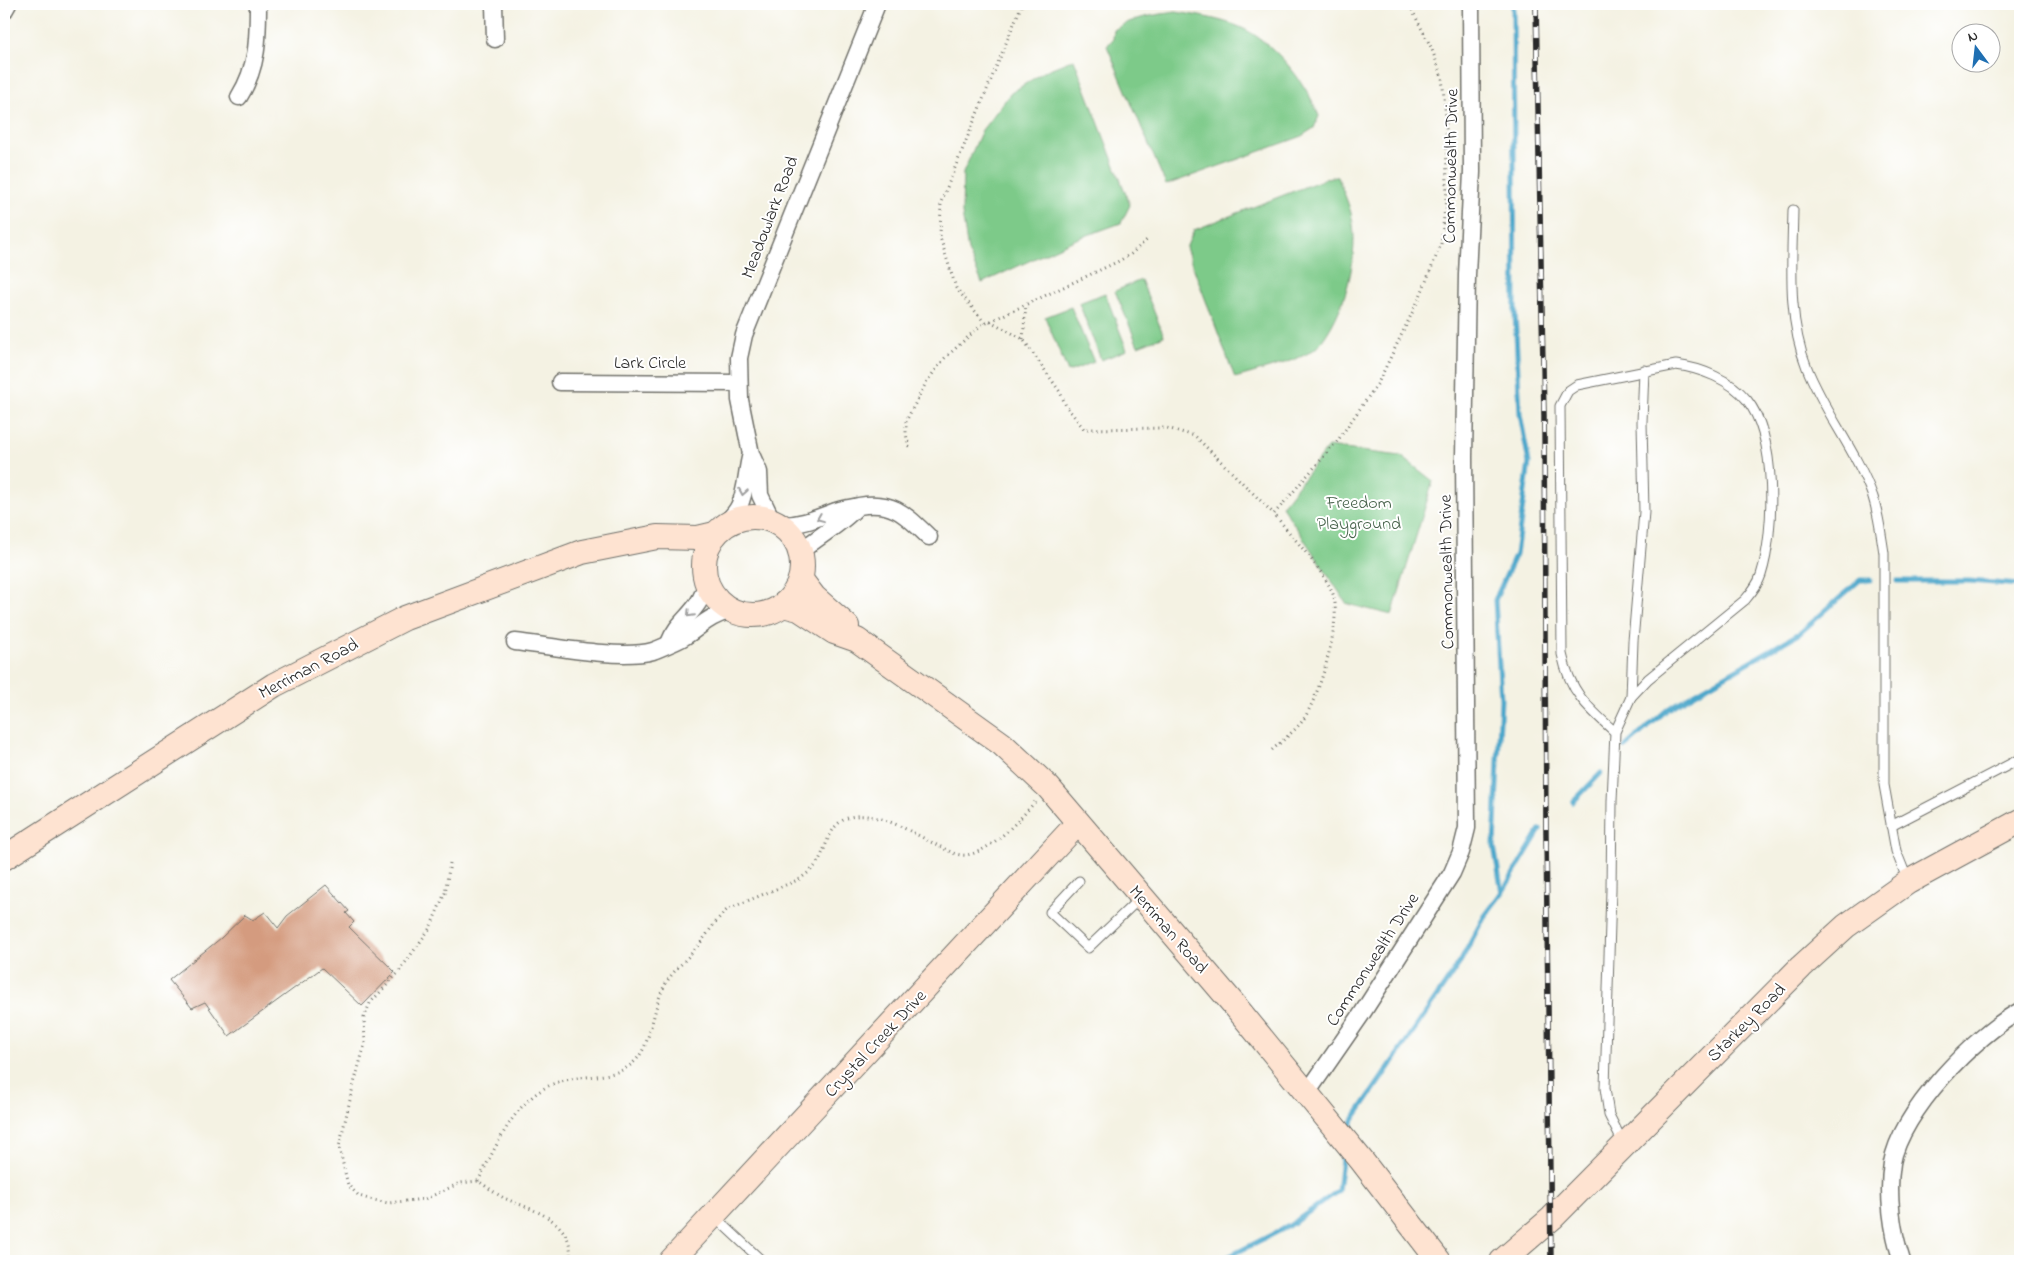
<svg xmlns="http://www.w3.org/2000/svg" width="2024" height="1265" font-family="'Indie Flower',sans-serif">
  <rect width="100%" height="100%" fill="#fff"/>
  <filter id="ink" filterUnits="userSpaceOnUse"><feTurbulence type="fractalNoise" baseFrequency=".02" numOctaves="2"/><feDisplacementMap in="SourceGraphic" scale="10" xChannelSelector="R" yChannelSelector="G"/><feConvolveMatrix kernelMatrix="1 2 1 2 8 2 1 2 1" color-interpolation-filters="sRGB"/></filter>
  <filter id="wash" filterUnits="userSpaceOnUse"><feTurbulence type="fractalNoise" baseFrequency=".0096" numOctaves="4" result="noise"/><feDisplacementMap in="SourceGraphic" scale="20" xChannelSelector="R" yChannelSelector="G"/><feGaussianBlur stdDeviation="1.12" result="paint"/><feColorMatrix in="noise" values="0 0 0 0 0 0 0 0 0 0 0 0 0 0 0 0 0 1.4 0 .05"/><feComposite in="paint" operator="in"/></filter>
  <g filter="url(#wash)">
    <rect width="100%" height="100%" fill="#f4f2e3"/>
    <!-- green -->
    <g fill="#7dca89" stroke="#547a5a">
      <path d="M1176 12C1195 15 1214 18 1232 24 1271 37 1305 80 1319 116L1314 128 1300 137 1166 185 1107 46 1113 39 1114 30C1133 17 1154 15 1176 12Z"/>
      <polygon points="1074,59 1130,205 1121,223 1074,240 982,283 968,251 962,213 963,173 982,130 1011,93 1047,70"/>
      <path d="M1330 177H1338C1342 189 1348 201 1351 213 1361 254 1345 315 1317 347 1306 359 1252 373 1235 378L1186 248 1194 230Z"/>
      <polygon points="1141,280 1164,336 1138,346 1115,291"/>
      <polygon points="1105,293 1127,350 1101,360 1079,303"/>
      <polygon points="1071,307 1094,362 1068,372 1045,317"/>
      <polygon points="1328,447 1401,456 1433,481 1392,615 1347,604 1282,506"/>
    </g>
    <g fill="none" stroke-linecap="round" stroke-linejoin="round">
      <!-- stream -->
      <g stroke="#4da7cb" stroke-width="5">
        <polyline points="1897,581 1969,581 2020,585"/>
        <polyline points="1625,747 1668,709 1800,633 1860,580 1870,580"/>
        <polyline points="1573,802 1601,773"/>
        <polyline points="1502,893 1494,846 1501,699 1495,600 1516,554 1529,463 1520,414 1515,313 1513,4"/>
        <polyline points="1351,1126 1353,1120 1459,964 1484,917 1502,893 1540,830"/>
        <polyline points="1220,1261 1289,1226 1338,1191 1342,1159"/>
      </g>
    </g>
    <g id="blocks">
      <!-- building -->
      <polygon fill="#d49b7f" points="326,885 349,911 346,913 354,922 349,927 395,972 362,1006 322,968 229,1036 205,1002 192,1008 169,980 221,938 245,915 253,920 265,912 278,928 287,916"/>
    </g>
  </g>
  <g filter="url(#ink)">
    <use href="#blocks" fill-opacity="0" stroke="#71716b" stroke-width="1"/>
    <g fill="none" stroke-linecap="round" stroke-linejoin="round">
      <defs>
        <g id="lane">
          <path d="M1793 210C1792 263 1787 318 1807 368 1825 413 1857 452 1873 497 1879 516 1881 534 1884 553V785L1896 851 1908 881"/>
          <polyline points="1631,697 1633,641 1644,512 1642,422 1644,370"/>
          <path d="M1615 732C1587 707 1570 692 1562 654L1560 406 1568 391 1577 385 1676 365C1701 368 1731 380 1747 400 1777 437 1775 531 1761 575 1758 585 1751 593 1745 600L1648 679 1631 697 1615 732 1612 801 1611 890 1605 1088 1609 1115 1624 1145"/>
          <polyline points="1891,826 2020,759"/>
          <polyline points="1079,881 1050,912 1088,948 1141,897"/>
          <polyline points="714,1216 762,1261"/>
        </g>
        <g id="street">
          <polyline points="494,4 495,39"/>
          <polyline points="4,11 8,4"/>
          <path d="M239 97C258 67 258 38 258 4"/>
          <polyline points="560,382 739,383"/>
          <polyline points="772,520 760,495 759,472 751,454 740,400 739,358 744,335 877,4"/>
          <path d="M724 525C729 519 736 513 739 506 747 490 746 471 751 454"/>
          <path d="M781 525C802 525 817 518 836 511 843 508 852 508 859 506 893 500 906 515 929 537"/>
          <path d="M801 551C819 536 841 524 857 507"/>
          <path d="M515 642C551 646 620 660 653 651 656 650 682 639 684 637 702 626 708 616 730 611"/>
          <path d="M669 643C679 617 700 613 706 583"/>
          <polyline points="1307,1093 1361,1015 1452,873 1461,852 1467,828 1464,457 1467,275 1472,172 1471,4"/>
          <path d="M1902 1261C1892 1231 1887 1195 1892 1163 1901 1112 1975 1035 2020 1011"/>
        </g>
        <g id="secondary">
          <circle cx="753" cy="566" r="49"/>
          <polyline points="801,580 814,597 847,626"/>
          <polyline points="783,605 799,609 834,632 857,640 1002,744 1048,787 1236,1007 1362,1161 1439,1261"/>
          <polyline points="4,858 274,685 405,618 582,552 657,537 698,538 715,534"/>
          <polyline points="671,1261 1078,823"/>
          <polyline points="1502,1261 1552,1218 1801,967 1846,926 1908,882 2020,821"/>
        </g>
      </defs>
      <!-- lane casing -->
      <use href="#lane" stroke="#71716b" stroke-width="11"/>
      <!-- street casing -->
      <use href="#street" stroke="#71716b" stroke-width="19"/>
      <!-- secondary casing -->
      <use href="#secondary" stroke="#71716b" stroke-width="26"/>
      <!-- path -->
      <g stroke="#71716b" stroke-width="3" stroke-dasharray="1 4" stroke-linecap="butt">
        <polyline points="990,321 1023,339 1060,392 1066,406 1084,429 1167,428 1195,436 1274,514 1338,440 1378,383 1419,299 1441,244 1447,189 1446,118 1442,77 1431,47 1409,4"/>
        <polyline points="985,323 956,288 940,237 941,202 1022,4"/>
        <polyline points="1023,339 1026,305"/>
        <polyline points="909,447 906,434 906,421 927,381 945,358 980,326 1117,262 1131,254 1149,238"/>
        <path d="M1272 750C1281 742 1292 733 1300 724 1318 703 1341 624 1334 597 1328 575 1289 533 1274 514"/>
        <path d="M450 863 445 893 430 928 398 973 370 1003 364 1018 365 1044 353 1087 339 1147 348 1185 359 1196 369 1199 388 1203 425 1199 460 1183 478 1181C486 1186 495 1193 504 1198 534 1211 575 1220 570 1261"/>
        <path d="M478 1181C500 1140 519 1087 571 1079 592 1075 619 1078 635 1061 650 1047 653 1010 662 991 670 972 685 962 697 947 708 934 715 920 728 909L800 879C806 874 813 870 817 863 827 849 827 828 845 819 874 806 915 835 941 847 949 851 957 856 966 855 991 852 1019 820 1035 802"/>
      </g>
      <!-- lane -->
      <use href="#lane" stroke="#fff" stroke-width="9"/>
      <!-- street -->
      <use href="#street" stroke="#fff" stroke-width="16"/>
      <!-- secondary -->
      <use href="#secondary" stroke="#fee3d1" stroke-width="24"/>
      <defs>
        <polyline id="rail" points="1536,4 1544,416 1546,833 1551,1261"/>
      </defs>
      <!-- rail casing -->
      <use href="#rail" stroke="#2b2b2b" stroke-width="5.5"/>
      <!-- rail -->
      <use href="#rail" stroke="#fff" stroke-width="4" stroke-dasharray="11" stroke-linecap="butt"/>
    </g>
    <!-- one-way arrows -->
    <defs><path id="oneway-chevron" d="M-2-3.5L2.5 0L-2 3.5" fill="none" stroke-width="1.6" stroke-linecap="round" stroke-linejoin="round" transform="scale(1.25)"/></defs>
    <g stroke="#a0a0a0">
      <use href="#oneway-chevron" transform="translate(743 492) rotate(100)"/>
      <use href="#oneway-chevron" transform="translate(820 518) rotate(158)"/>
      <use href="#oneway-chevron" transform="translate(690 614) rotate(134)"/>
    </g>
  </g>
  <g text-anchor="middle" stroke-width="4" stroke-linejoin="round" paint-order="stroke">
    <!-- street labels -->
    <g font-size="18" fill="#2b2b2b" stroke="#fff">
      <text transform="translate(1450 166) rotate(-89)" y="6">Commonwealth Drive</text>
      <text transform="translate(769 217) rotate(-69)" y="6">Meadowlark Road</text>
      <text x="650" y="368">Lark Circle</text>
      <text transform="translate(1446 572) rotate(-91)" y="6">Commonwealth Drive</text>
      <text transform="translate(308 668) rotate(-28)" y="6">Merriman Road</text>
      <text transform="translate(1169 929) rotate(49)" y="6">Merriman Road</text>
      <text transform="translate(1372 959) rotate(-57)" y="6">Commonwealth Drive</text>
      <text transform="translate(1746 1022) rotate(-45)" y="6">Starkey Road</text>
      <text transform="translate(875 1043) rotate(-47)" y="6">Crystal Creek Drive</text>
    </g>
    <!-- park labels -->
    <g font-size="18" fill="#48634c" stroke="#fff">
      <text x="1359" y="508">Freedom<tspan x="1359" dy="21">Playground</tspan></text>
    </g>
  </g>
  <!-- margin -->
  <rect width="2024" height="1265" fill="none" stroke="#fff" stroke-width="20"/>
  <!-- north arrow -->
  <g transform="translate(1976 48) rotate(345)"><circle r="24" fill="#ffffff" stroke="#aaaaaa"/>
  <path d="M0-4L9 19L0 12L-9 19Z" fill="#1f6fb2"/>
  <text y="-8" font-size="14" font-weight="bold" text-anchor="middle" fill="#2b2b2b">N</text>
  </g>
</svg>
